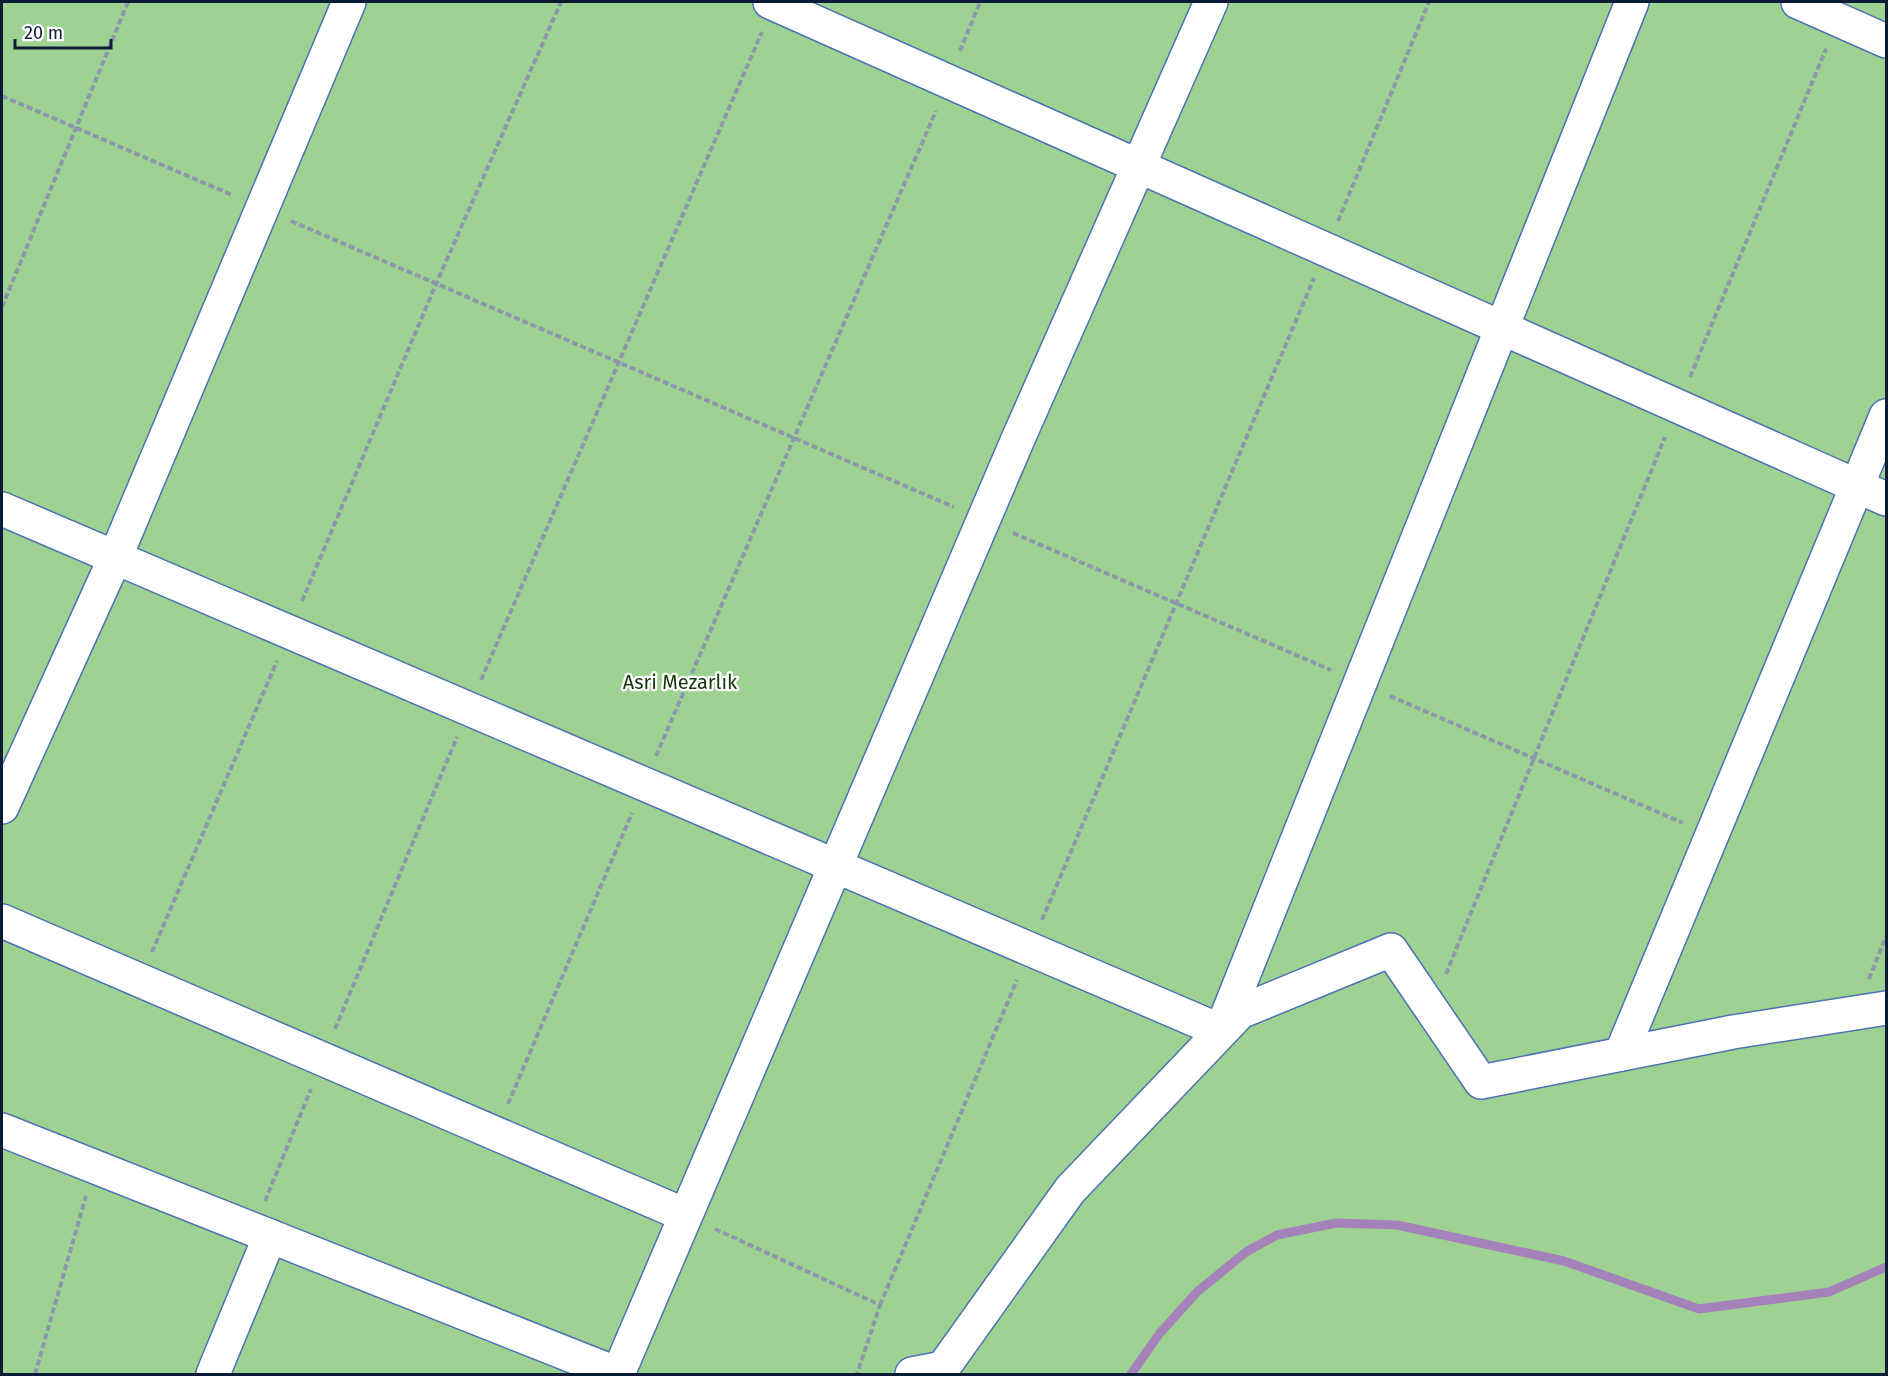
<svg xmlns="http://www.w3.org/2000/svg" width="1888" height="1376" font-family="'Fira Sans',sans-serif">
  <rect width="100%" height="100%" fill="#dbe4f2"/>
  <!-- green -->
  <rect fill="#9ed293" x="2" y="2" width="1884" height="1372"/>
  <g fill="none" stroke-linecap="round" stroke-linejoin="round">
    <!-- stream -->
    <polyline stroke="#a582ba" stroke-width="9" points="1131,1374 1160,1333 1197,1292 1246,1252 1277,1235 1336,1223 1397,1225 1564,1261 1699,1309 1829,1292 1886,1267"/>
    <defs>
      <g id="minor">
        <polyline points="770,2 1886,499"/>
        <polyline points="1798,2 1886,41"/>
        <polyline points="2,509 1221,1031 1632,2"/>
        <polyline points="2,807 115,558 349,2"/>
        <polyline points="2,921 685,1215"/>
        <polyline points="1621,1054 1886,416"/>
        <polyline points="2,1130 618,1374 1018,439 1211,2"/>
        <polyline points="213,1374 270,1236"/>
        <polyline points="912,1374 943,1368 1070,1190 1240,1012 1391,950 1481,1082 1733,1032 1886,1008"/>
      </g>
    </defs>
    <!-- minor casing -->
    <use href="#minor" stroke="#4d72b1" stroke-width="36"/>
    <!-- path -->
    <g stroke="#8c97aa" stroke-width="4" stroke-dasharray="6 3" stroke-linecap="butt">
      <polyline points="960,51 980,2"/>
      <polyline points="2,96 232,195"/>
      <polyline points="291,221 954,507"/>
      <polyline points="1338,221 1429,2"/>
      <polyline points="2,307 128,2"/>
      <polyline points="1690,377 1826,49"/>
      <polyline points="1013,533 1331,670"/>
      <polyline points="302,601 436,284 561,2"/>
      <polyline points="481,680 762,32"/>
      <polyline points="1390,696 1683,823"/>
      <polyline points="656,756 936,111"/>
      <polyline points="1042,920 1314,278"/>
      <polyline points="152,952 277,661"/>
      <polyline points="1446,974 1665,437"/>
      <polyline points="1869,979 1886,936"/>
      <polyline points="335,1029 457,737"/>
      <polyline points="508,1104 632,813"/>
      <polyline points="265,1201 311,1089"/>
      <polyline points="715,1229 880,1305 857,1374"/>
      <polyline points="880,1305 1017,980"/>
      <polyline points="35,1374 86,1196"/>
    </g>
    <!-- minor -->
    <use href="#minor" stroke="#fff" stroke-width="33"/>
  </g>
  <g text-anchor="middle" stroke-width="4.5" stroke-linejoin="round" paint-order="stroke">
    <!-- park labels -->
    <g font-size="20" fill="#133909" stroke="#fff">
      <text x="680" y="689">Asri Mezarlık</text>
    </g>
  </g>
  <!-- border -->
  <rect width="1888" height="1376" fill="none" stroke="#0d1c36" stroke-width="6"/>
  <!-- scale -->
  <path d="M15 39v9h96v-9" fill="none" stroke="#0d1c36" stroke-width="3"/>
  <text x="24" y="39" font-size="18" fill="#0d1c36" stroke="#ffffff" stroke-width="4.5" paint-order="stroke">20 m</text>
</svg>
